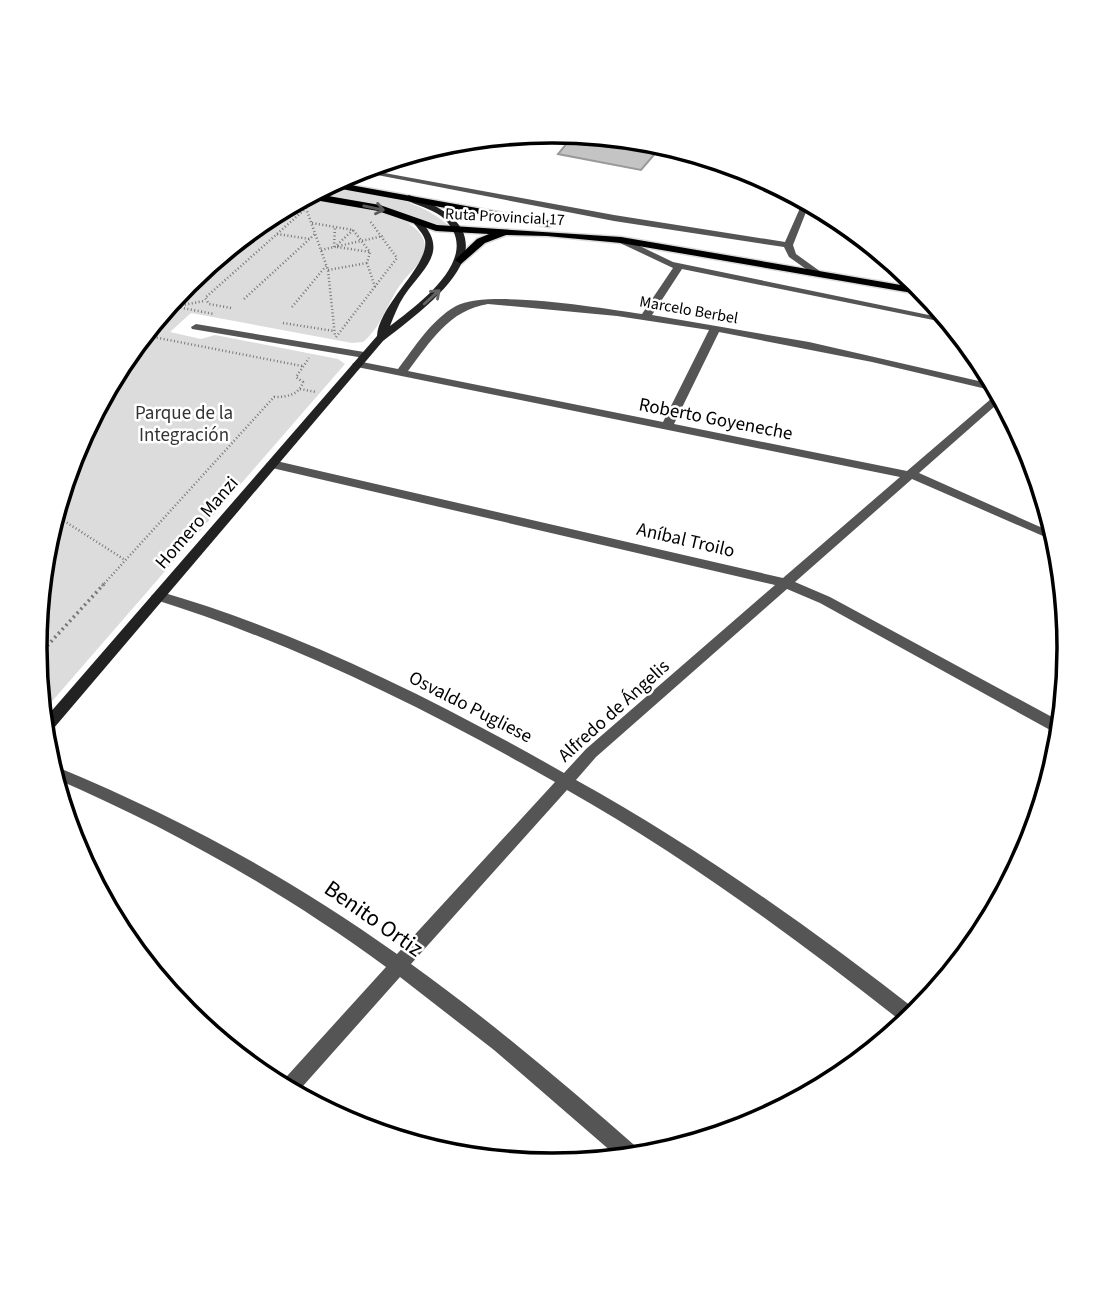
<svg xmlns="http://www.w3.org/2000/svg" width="1105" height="1297" font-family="'Source Sans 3',sans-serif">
  <rect width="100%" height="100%" fill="#fff"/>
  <!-- green -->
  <g fill="#dcdcdc">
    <path d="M324 186C366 193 417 196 449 226L426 222 385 206 312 193Z"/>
    <path d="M303 198C328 202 437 210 424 254 419 267 405 276 398 288 386 307 381 327 363 342L352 343 191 313 170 332 201 339 215 335 338 359 345 364 41 714 35 648 45 547 75 450 122 361 145 333 288 206Z"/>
  </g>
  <!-- building -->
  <polygon fill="#c4c4c4" stroke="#999" stroke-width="2" points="572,137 659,149 641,170 558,154"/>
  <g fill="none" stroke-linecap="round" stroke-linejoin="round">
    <defs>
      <g id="primary">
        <polygon points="334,182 549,221 555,224 549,227 325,186"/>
        <polygon points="311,193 380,205 437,225 621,237 924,289 930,296 621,243 547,236 506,235 485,243 461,264 455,260 457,258 477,239 489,234 436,231 378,211 303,198"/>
      </g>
    </defs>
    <!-- primary casing -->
    <use href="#primary" stroke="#dbdbdb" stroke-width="3"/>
    <!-- path-far1 -->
    <g stroke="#777" stroke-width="2.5" stroke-dasharray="1 2.5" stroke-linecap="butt">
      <polyline points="306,208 328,270 335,336"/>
      <polyline points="312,223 353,230 370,252 367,263 375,287"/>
      <polyline points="277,234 310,239"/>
      <polyline points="337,245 353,230"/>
      <polyline points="334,247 335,227"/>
      <polyline points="337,247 370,252"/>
      <polyline points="321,250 383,236"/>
      <polyline points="328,270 367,263"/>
      <polyline points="244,299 315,234"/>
      <polyline points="178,306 204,301"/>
      <polyline points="177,307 214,314"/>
      <polyline points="292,307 326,266"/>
      <polyline points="231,308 209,304 205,298 304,210"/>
      <polyline points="283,323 334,331"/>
      <polyline points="145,333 288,206"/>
      <polyline points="143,335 302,366"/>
      <polyline points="336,337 397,258 370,221"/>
      <polyline points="300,389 316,392"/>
      <polyline points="55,515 125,560"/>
      <path d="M102 586 274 397C287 397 299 395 303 382L296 377 309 358"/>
    </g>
    <!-- path -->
    <polyline stroke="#777" stroke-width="3.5" stroke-dasharray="2 3.5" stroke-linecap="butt" points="36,658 104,584"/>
    <!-- street -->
    <g fill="#555" fill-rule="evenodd">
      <polygon points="366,167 379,172 614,215 785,242 804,199 810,202 793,245 796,254 821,272 813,274 789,257 784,247 614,221 367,173 350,189 344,189 344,185 359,169"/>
      <path d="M621 237 673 262 948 319 953 324 682 269 652 315 809 342 996 385 999 392 872 362 719 332 674 424 907 471 999 392 1003 399 919 473 1056 534 1059 543 912 479 795 582 830 597 1063 723 1061 736 820 603 787 589 596 757 576 780C697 847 811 928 920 1013L906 1025C798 940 687 858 567 790L411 964C492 1022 567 1086 641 1151L644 1157 620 1159 494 1050 400 977 295 1095 278 1086 386 967C282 891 172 829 54 778L50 766 57 767C180 818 289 877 397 954L555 782C427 709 294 643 153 599L151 596 158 591C300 632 436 700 564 773L586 749 775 585 272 468 266 464 272 460 783 578 900 477 357 367 352 364 357 361 398 369C415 347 431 320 456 306 489 289 602 308 642 314L673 268 618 242 616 240ZM488 304 617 316 709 330 663 422 408 371C430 342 449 310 488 304Z"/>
      <polygon points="196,324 364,352 369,355 364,358 192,329 191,327"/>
    </g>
    <!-- secondary -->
    <path fill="#222" fill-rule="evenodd" d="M409 195C524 234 438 299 383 341L48 735 44 737 42 722 377 336C379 304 430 265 425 240 423 233 417 228 413 222L414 220H420C450 252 423 268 404 296 398 305 394 316 390 326 420 303 487 255 441 216 431 209 417 205 406 200L405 198Z"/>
    <!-- primary -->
    <use href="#primary" fill="#000" fill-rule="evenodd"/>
  </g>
  <!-- one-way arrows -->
  <defs><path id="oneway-shaft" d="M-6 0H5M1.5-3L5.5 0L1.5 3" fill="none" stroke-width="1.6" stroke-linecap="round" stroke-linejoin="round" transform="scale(1.75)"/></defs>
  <use stroke="#595959" href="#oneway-shaft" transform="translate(374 208) rotate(12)"/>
  <use stroke="#646464" href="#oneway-shaft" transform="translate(432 297) rotate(-42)"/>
  <g text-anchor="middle" stroke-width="5" stroke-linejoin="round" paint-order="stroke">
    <!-- far-street labels -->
    <g font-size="16" fill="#000" stroke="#fff">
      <text transform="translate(505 216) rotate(3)" y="6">Ruta Provincial 17</text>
      <text transform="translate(689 309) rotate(10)" y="6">Marcelo Berbel</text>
    </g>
    <!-- park labels -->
    <g font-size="19" fill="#333" stroke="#fff">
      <text x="184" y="419">Parque de la<tspan x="184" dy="22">Integración</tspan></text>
    </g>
    <!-- street labels -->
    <g font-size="19" fill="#000" stroke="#fff">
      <text transform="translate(716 418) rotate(11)" y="7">Roberto Goyeneche</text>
      <text transform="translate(196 522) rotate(-49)" y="7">Homero Manzi</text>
      <text transform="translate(686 539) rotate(13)" y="7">Aníbal Troilo</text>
      <text transform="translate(471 706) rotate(27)" y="7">Osvaldo Pugliese</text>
      <text transform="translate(613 710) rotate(-42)" y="7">Alfredo de Ángelis</text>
    </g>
    <!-- near-street labels -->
    <g font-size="23" fill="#000" stroke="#fff">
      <text transform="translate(374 918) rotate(35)" y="8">Benito Ortiz</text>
    </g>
  </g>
  <!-- crop -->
  <path d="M0 0H1105V1297H0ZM47 648a505 505 0 1 1 1010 0a505 505 0 1 1-1010 0Z" fill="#fff" fill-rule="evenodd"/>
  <path fill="none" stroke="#000" stroke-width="3.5" d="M47 648a505 505 0 1 1 1010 0a505 505 0 1 1-1010 0Z"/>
</svg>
